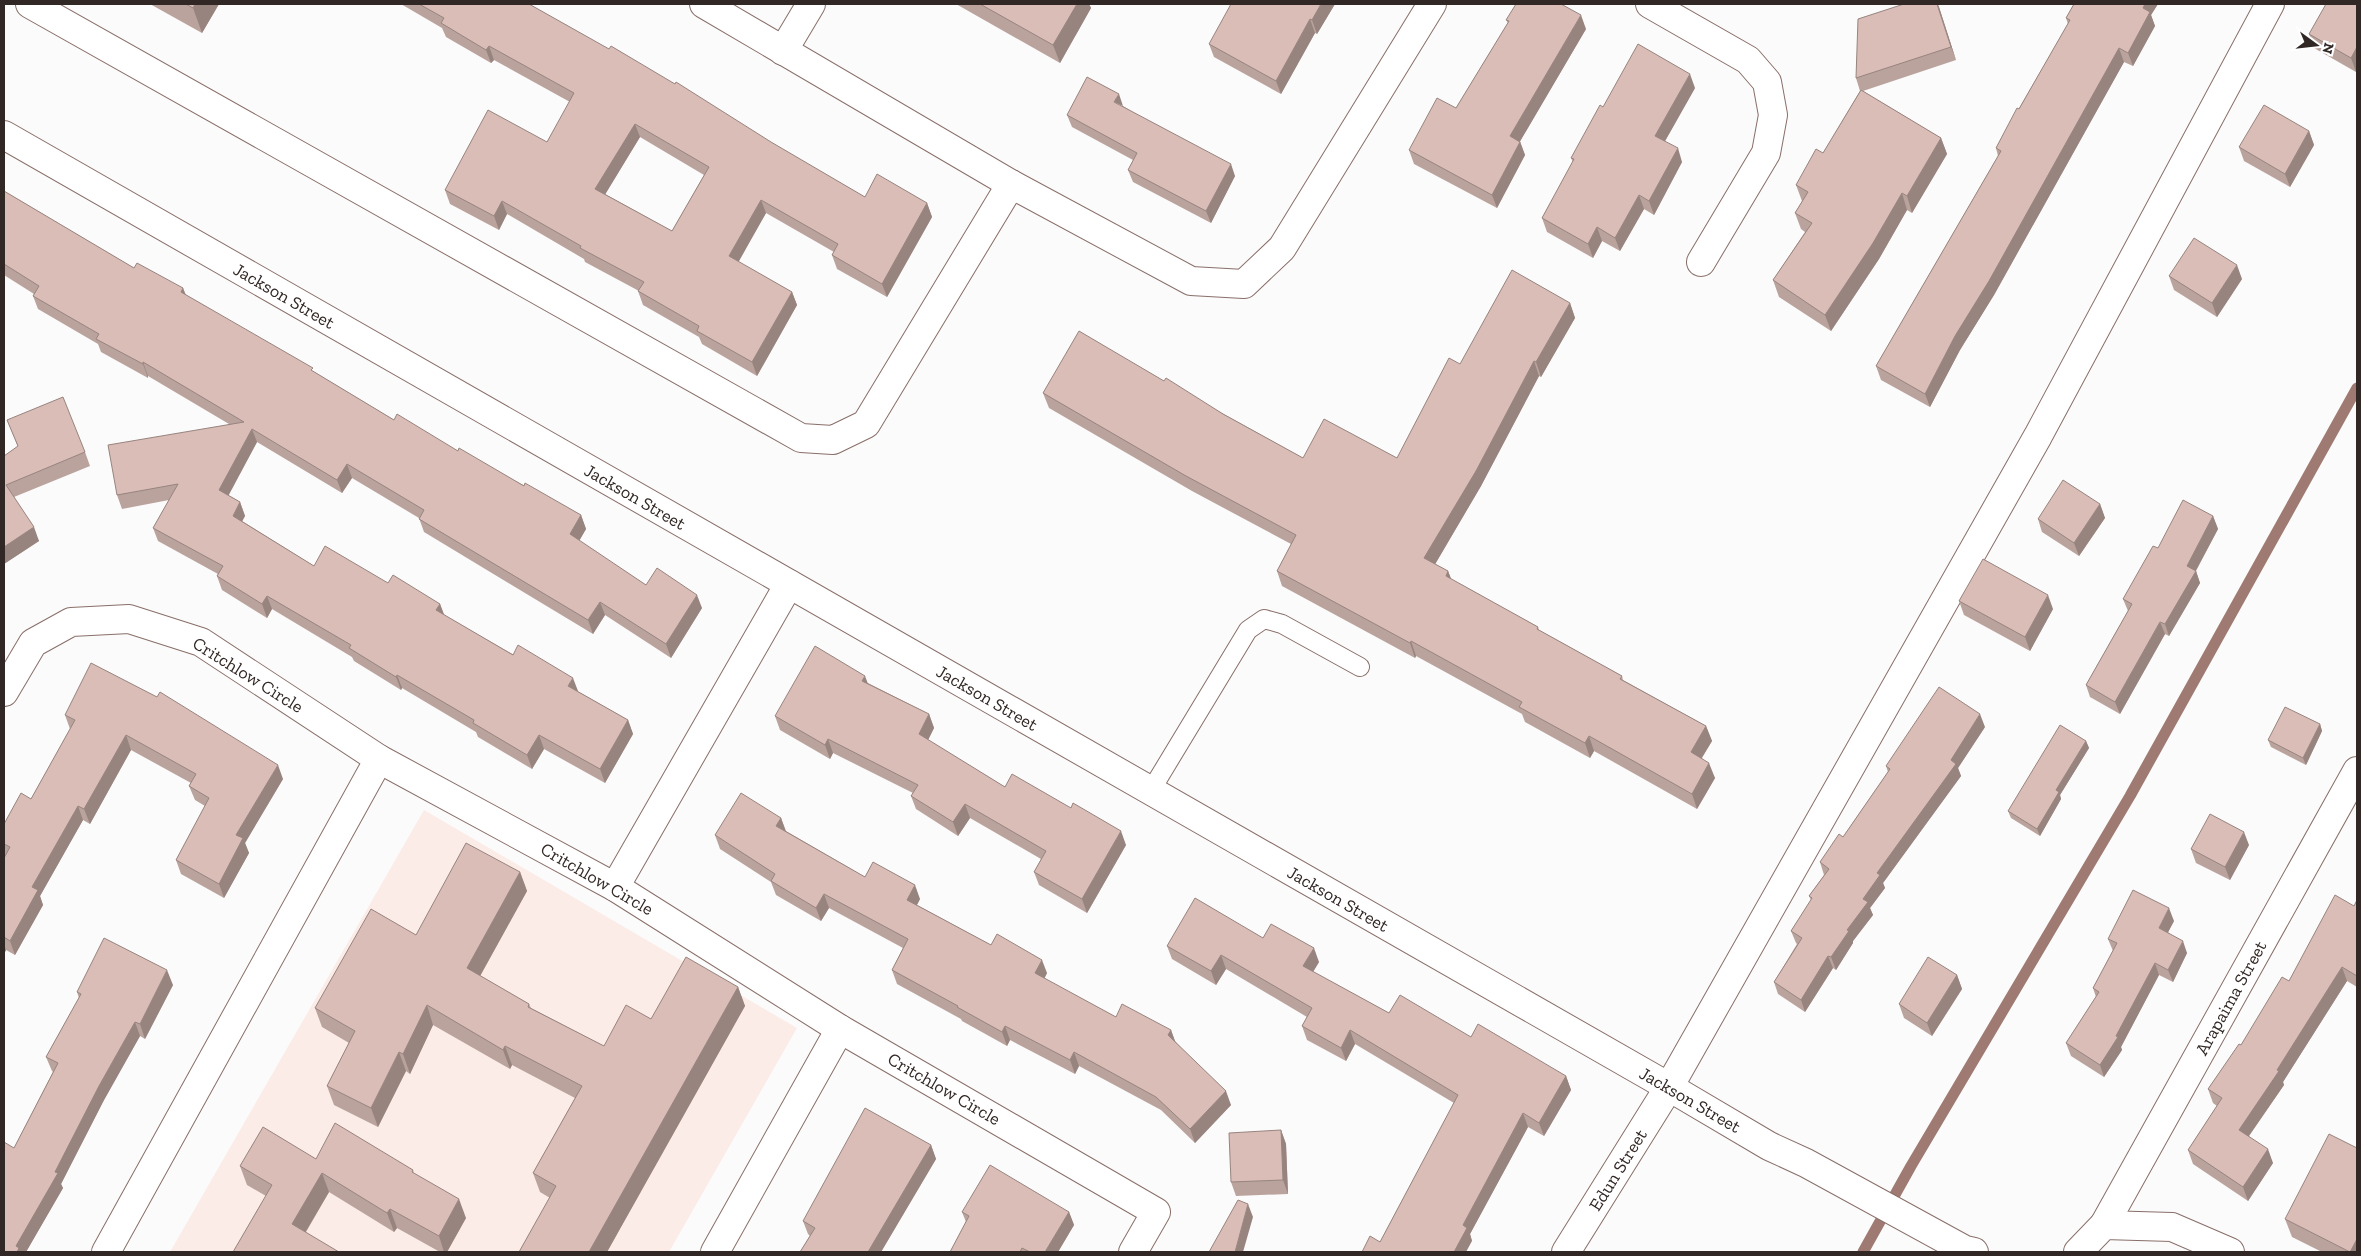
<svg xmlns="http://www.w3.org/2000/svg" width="2361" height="1256" font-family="'Zilla Slab',serif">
  <rect width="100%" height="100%" fill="#fbfbfb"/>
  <!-- built -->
  <polygon fill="#fbece8" points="424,810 797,1028 669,1252 170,1252"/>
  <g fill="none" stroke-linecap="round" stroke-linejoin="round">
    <!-- stream -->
    <polyline stroke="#9e7a72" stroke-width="11" points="1863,1252 1911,1166 2130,796 2357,388"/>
    <defs>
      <polyline id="service" points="1150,792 1248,630 1264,619 1282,624 1360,667"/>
      <g id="minor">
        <polyline points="30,4 801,438 833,440 866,424 1011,184"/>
        <polyline points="704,4 1011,184 1191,281 1244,284 1282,248 1432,4"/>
        <polyline points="1650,4 1748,60 1767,82 1773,115 1766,153 1701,262"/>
        <polyline points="783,51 811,4"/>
        <polyline points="4,692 33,643 71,622 129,619 201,642 379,759 615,887 840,1029 1156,1212 1133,1252"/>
        <polyline points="615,887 789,584"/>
        <polyline points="2104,1225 2357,771"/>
        <polyline points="106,1252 379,759"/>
        <polyline points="715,1252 840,1029"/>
        <polyline points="1566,1252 1669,1087 2038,436 2270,4"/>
      </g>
      <g id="tertiary">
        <polyline points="4,135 1669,1087 1769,1146 1806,1163 1965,1250 1974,1252"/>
        <polyline points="2078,1252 2104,1225 2172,1227 2230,1252"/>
      </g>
    </defs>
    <!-- service casing -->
    <use href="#service" stroke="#896f69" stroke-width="20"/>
    <!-- minor casing -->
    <use href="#minor" stroke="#896f69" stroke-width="30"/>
    <!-- tertiary casing -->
    <use href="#tertiary" stroke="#896f69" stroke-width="30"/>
    <!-- service -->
    <use href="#service" stroke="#fff" stroke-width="18"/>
    <!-- minor -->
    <use href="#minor" stroke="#fff" stroke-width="28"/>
    <!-- tertiary -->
    <use href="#tertiary" stroke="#fff" stroke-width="28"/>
  </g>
  <!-- wall -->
  <g fill="#bba39d" fill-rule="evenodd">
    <polygon points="150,4 219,4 202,33"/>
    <path d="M401 4H529L865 197 927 203 932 217 887 297 837 269 832 255 834 252 766 213 738 262 792 292 797 305 757 376 702 344 699 337 643 305 638 291H639L585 262 584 259 507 214 499 230 450 204 445 190 547 142 570 102 494 60 491 63 446 37 442 28ZM640 137 704 175 672 231 605 194Z"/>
    <polygon points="956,4 1089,4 1091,8 1060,63"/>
    <polygon points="1335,4 1317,34 1315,33 1281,94 1214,57 1209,44"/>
    <polygon points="1904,4 1938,4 1956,60 1863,91 1941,138 1947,154 1912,213 1907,210 1879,259 1831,331 1779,297 1773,280 1805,232 1801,229 1795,213 1802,201 1796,185 1823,153 1860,91 1856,78"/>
    <polygon points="2074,4 2158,4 2151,15 2155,26 2133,66 2124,62 1994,295 1960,350 1930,407 1881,380 1876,366 1998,156 1996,148 2068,24 2066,18"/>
    <polygon points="2357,4 2357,70 2356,72 2314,48 2309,34"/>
    <polygon points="1506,20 1586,29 1520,141 1525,155 1497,208 1414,164 1409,150 1456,108 1508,23"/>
    <polygon points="1695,88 1665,141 1682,162 1654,215 1644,209 1620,251 1602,241 1593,258 1547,232 1542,218 1573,162 1571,158 1603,107"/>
    <polygon points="1123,106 1235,176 1211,223 1133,182 1128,170 1133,160 1072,127 1067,115"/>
    <polygon points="2309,131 2314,145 2290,187 2244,161 2239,147"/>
    <polygon points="4,191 134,268 183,288 186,295 394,420 458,451 581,515 586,529 579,541 646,585 702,608 671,658 605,615 593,634 424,532 419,518 352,478 342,493 257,442 228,495 240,502 245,516 242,521 314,566 388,583 440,604 444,615 628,720 633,734 605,783 544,749 532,769 478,737 476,732 402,688 401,690 354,661 352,657 272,609 267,618 222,590 217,576 218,574 158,541 153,528 169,500 122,509 117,495 229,424 148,376 148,378 101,352 98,344 38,309 33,296 34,294 4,275"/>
    <polygon points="2169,276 2242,279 2217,317 2174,290"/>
    <polygon points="1570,303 1575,318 1541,377 1539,376 1481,486 1435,564 1448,571 1451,579 1538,627 1539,630 1622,676 1623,680 1706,726 1712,741 1702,758 1715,778 1697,809 1594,751 1590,758 1525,722 1522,714 1416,656 1415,658 1282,586 1277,571 1291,544 1192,491 1049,408 1043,393 1164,381 1303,458 1397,458 1460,364"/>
    <polygon points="7,420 85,452 90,466 14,497 39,541 4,564 4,456 18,447"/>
    <polygon points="2100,504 2105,518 2079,556 2042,532 2038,519"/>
    <polygon points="2213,516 2218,529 2196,571 2200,583 2169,636 2165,634 2120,714 2090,697 2086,685 2128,611 2123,599 2158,548"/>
    <polygon points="1959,601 2053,609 2030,651 1964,615"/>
    <polygon points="868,683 929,714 934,728 928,740 1005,787 1126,845 1087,913 1039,885 1034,872 1041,859 970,818 958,836 916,809 911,796 913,793 833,753 830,759 780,730 775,716"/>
    <polygon points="65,715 283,779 245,843 249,853 224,898 181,874 176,860 205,806 195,800 189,786 191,783 131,750 90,824 83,820 40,896 43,905 15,955 6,950 4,954 4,858 5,856 4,855 4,824 31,799 70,729"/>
    <polygon points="2320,724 2322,731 2306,765 2271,747 2268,740"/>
    <polygon points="1985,727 1958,768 1961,776 1883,883 1885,888 1870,908 1873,915 1853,941 1853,943 1836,970 1833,968 1805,1012 1778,994 1774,982 1797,944 1796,943 1791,931 1811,900 1809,896 1824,875 1820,862 1843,837 1888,772 1886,766"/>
    <polygon points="2086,741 2089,748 2060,795 2061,799 2040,836 2011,818 2008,811"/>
    <polygon points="781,818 786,831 865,877 920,899 917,905 991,945 1047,973 1044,979 1116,1017 1171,1030 1175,1041 1231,1105 1195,1143 1161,1110 1079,1066 1075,1074 1010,1040 1007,1046 962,1021 961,1019 897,984 892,970 903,948 829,908 821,921 776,895 771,882 720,849 715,835"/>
    <polygon points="2249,845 2230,880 2196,863 2191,849"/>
    <polygon points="520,872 527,891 480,976 529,1004 531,1008 604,1046 651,1019 738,987 745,1006 607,1252 519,1252 550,1198 540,1192 533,1173 575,1098 512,1065 510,1069 433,1025 410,1074 406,1071 378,1127 334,1105 327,1086 349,1043 322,1027 315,1008 416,935"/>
    <polygon points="2357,900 2357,987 2347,981 2283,1082 2284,1085 2249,1136 2273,1163 2248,1201 2193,1164 2188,1150 2217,1106 2213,1103 2208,1089 2289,981 2354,906"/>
    <polygon points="2174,921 2168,932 2187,953 2173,982 2159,975 2121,1047 2122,1050 2104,1077 2071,1056 2066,1043 2096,997 2093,988 2113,951 2108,939"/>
    <polygon points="1263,938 1319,962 1313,972 1389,1013 1471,1037 1566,1076 1571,1090 1544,1136 1528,1127 1470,1234 1472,1241 1380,1242 1454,1103 1355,1044 1346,1061 1307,1040 1302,1026 1307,1017 1226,969 1216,985 1172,959 1167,946"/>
    <polygon points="1957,975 1962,989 1932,1036 1904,1018 1899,1004"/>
    <polygon points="173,985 145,1039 140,1036 104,1100 61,1184 63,1188 26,1252 4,1252 14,1148 53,1072 52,1071 46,1057 79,998 77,992"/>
    <polygon points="1281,1130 1286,1144 1288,1194 1236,1196 1231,1182"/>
    <polygon points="931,1145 936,1159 881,1252 800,1252 810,1236 808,1234 803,1221"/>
    <polygon points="316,1159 413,1170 414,1174 466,1218 447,1252 440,1252 397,1228 394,1232 329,1192 306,1232 233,1252 266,1196 247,1185 240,1166"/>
    <polygon points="962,1212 1069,1212 1074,1225 1058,1252 950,1252 966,1222"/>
    <polygon points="2285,1219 2357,1252 2322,1252 2292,1237"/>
  </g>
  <!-- shaded-wall -->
  <g fill="#98847f">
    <polygon points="195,4 219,4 202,33 193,8"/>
    <polygon points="1077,4 1089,4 1091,8 1060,63 1053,45"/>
    <polygon points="1321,4 1335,4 1317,34 1312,20"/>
    <polygon points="1937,4 1939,7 1956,60 1951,47"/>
    <polygon points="2145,4 2158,4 2151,15 2155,26 2133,66 2128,53 2143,8"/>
    <polygon points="1581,15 1586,29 1515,150 1510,136"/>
    <polygon points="1310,19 1315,33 1281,94 1276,81"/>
    <polygon points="489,46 494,60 491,63 486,50"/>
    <polygon points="2357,47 2357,70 2356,72 2351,58"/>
    <polygon points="2119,48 2124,62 1994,295 1960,350 1930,407 1925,394 1955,336"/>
    <polygon points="1690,74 1695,88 1660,150 1655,136"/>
    <polygon points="1119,94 1123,106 1114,102"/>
    <polygon points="635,124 640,137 600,203 595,189"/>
    <polygon points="2309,131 2314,145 2290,187 2285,174"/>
    <polygon points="1941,138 1947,154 1912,213 1907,196"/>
    <polygon points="1520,142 1525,155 1497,208 1492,195"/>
    <polygon points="1678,148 1682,162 1654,215 1649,201"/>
    <polygon points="1231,164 1235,176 1211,223 1206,211"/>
    <polygon points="1902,193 1907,210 1879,259 1831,331 1825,315"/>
    <polygon points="1639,195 1644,209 1620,251 1615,238"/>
    <polygon points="761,200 766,213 734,270 729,256"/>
    <polygon points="502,201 507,214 499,230 494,216"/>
    <polygon points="927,203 932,217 887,297 882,284"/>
    <polygon points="1597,227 1602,241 1593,258 1588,244"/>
    <polygon points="2237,265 2242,279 2217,317 2212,303"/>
    <polygon points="183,288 188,302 181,292"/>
    <polygon points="792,292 797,305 757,376 752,362"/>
    <polygon points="1570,303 1575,318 1541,377 1536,362"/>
    <polygon points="1534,361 1539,376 1481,486 1430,573 1424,558"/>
    <polygon points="143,362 148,376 148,378 143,364"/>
    <polygon points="252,429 257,442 224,504 219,490"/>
    <polygon points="347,464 352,478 342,493 337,480"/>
    <polygon points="240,502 245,516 238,529 233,516"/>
    <polygon points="2100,504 2105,518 2079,556 2074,543"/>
    <polygon points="581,515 586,529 575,548 570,534"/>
    <polygon points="2213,516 2218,529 2195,572 2196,571 2200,583 2169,636 2165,624 2187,566"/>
    <polygon points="34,527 39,541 4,564 4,547"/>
    <polygon points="1448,571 1454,586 1446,576"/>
    <polygon points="697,595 702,608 671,658 666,644"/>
    <polygon points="2048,595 2053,609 2030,651 2025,637"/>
    <polygon points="267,596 272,609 267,618 262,604"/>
    <polygon points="600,602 605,615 593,634 588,620"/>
    <polygon points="440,604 445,617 436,610"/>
    <polygon points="2160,622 2165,634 2120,714 2115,702"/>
    <polygon points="1411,641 1416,656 1415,658 1410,643"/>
    <polygon points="397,675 402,688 401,690 396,677"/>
    <polygon points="865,676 870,689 862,681"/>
    <polygon points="573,678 578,691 572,700 568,686"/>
    <polygon points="929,714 934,728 924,748 919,734"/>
    <polygon points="1980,714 1985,727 1958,768 1961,776 1883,883 1885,888 1870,908 1873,915 1853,941 1853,943 1836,970 1831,957 1847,930 1877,873"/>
    <polygon points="628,720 633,734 605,783 600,769"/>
    <polygon points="2320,724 2322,731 2306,765 2303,758"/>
    <polygon points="1706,726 1712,741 1696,767 1691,752"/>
    <polygon points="126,735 131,750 90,824 84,809"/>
    <polygon points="539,735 544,749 532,769 527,755"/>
    <polygon points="1589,736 1594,751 1590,758 1585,743"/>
    <polygon points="828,739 833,753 830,759 825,745"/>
    <polygon points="2086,741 2089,748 2060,795 2061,799 2040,836 2037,829 2056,790"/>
    <polygon points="1709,763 1715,778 1697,809 1692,794"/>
    <polygon points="278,765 283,779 245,843 249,853 224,898 219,884 236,835"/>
    <polygon points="965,804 970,818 958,836 953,822"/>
    <polygon points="78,806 83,820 40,896 43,905 15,955 10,941 32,887"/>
    <polygon points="781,818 786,832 776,826"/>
    <polygon points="1121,831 1126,845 1087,913 1082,899"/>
    <polygon points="2244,832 2249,845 2230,880 2225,867"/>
    <polygon points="520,872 527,891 474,987 467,968"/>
    <polygon points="915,885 920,899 912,914 907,900"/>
    <polygon points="824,894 829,908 821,921 816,908"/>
    <polygon points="2169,908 2174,921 2164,940 2159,928"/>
    <polygon points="2183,941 2187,953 2173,982 2168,970"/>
    <polygon points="4,944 6,950 4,954"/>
    <polygon points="1314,948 1319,962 1308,980 1303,966"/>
    <polygon points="1221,955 1226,969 1216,985 1211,971"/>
    <polygon points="1828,956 1833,968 1805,1012 1801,1000"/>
    <polygon points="1042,960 1047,973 1040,987 1035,973"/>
    <polygon points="2155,963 2159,975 2121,1047 2122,1050 2104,1077 2100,1065"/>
    <polygon points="2342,967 2347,981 2283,1082 2284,1085 2244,1143 2239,1130"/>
    <polygon points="167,970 173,985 145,1039 140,1024"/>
    <polygon points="1957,975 1962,989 1932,1036 1927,1023"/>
    <polygon points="738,987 745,1006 607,1252 589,1252"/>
    <polygon points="427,1005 433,1025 410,1074 403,1054"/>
    <polygon points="135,1022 140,1036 104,1100 61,1184 63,1188 26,1252 17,1252 16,1246 99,1086"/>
    <polygon points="1005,1026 1010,1040 1007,1046 1002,1032"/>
    <polygon points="1171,1030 1176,1044 1168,1035"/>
    <polygon points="1350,1030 1355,1044 1346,1061 1341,1048"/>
    <polygon points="505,1046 512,1065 510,1069 503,1050"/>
    <polygon points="399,1052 406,1071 378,1127 371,1108"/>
    <polygon points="1074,1052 1079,1066 1075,1074 1070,1060"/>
    <polygon points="1566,1076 1571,1090 1544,1136 1539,1123"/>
    <polygon points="1226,1091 1231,1105 1195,1143 1190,1129"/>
    <polygon points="1523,1113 1528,1127 1470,1234 1472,1241 1466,1252 1454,1252 1463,1225"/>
    <polygon points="1281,1130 1286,1144 1288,1194 1283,1180"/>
    <polygon points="931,1145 936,1159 881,1252 868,1252"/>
    <polygon points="2268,1149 2273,1163 2248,1201 2243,1187"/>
    <polygon points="322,1173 329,1192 299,1243 292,1224"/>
    <polygon points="459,1199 466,1218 447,1252 444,1252 439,1236"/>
    <polygon points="1248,1204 1253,1217 1243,1252 1235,1252"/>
    <polygon points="390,1209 397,1228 394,1232 387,1213"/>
    <polygon points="1069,1212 1074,1225 1058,1252 1045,1252"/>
    <polygon points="2357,1239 2357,1252 2350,1252"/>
  </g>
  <!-- building -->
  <g fill="#d9bdb6" stroke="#98847f" fill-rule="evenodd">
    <polygon points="186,4 195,4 193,8"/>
    <path d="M419 4H529L609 49 611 46 675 84 676 82 771 142 865 197 877 174 927 203 882 284 832 255 838 244 761 200 729 256 792 292 752 362 697 331 699 326 638 291 644 282 580 248 581 246 502 201 494 216 445 190 488 110 547 142 574 93 489 46 486 50 441 23 444 18ZM635 124 709 167 672 231 595 189Z"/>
    <polygon points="980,4 1077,4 1053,45"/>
    <polygon points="1231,4 1321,4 1312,20 1310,19 1276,81 1209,44"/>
    <polygon points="1516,4 1561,4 1581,15 1510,136 1520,142 1492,195 1409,150 1437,98 1456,108 1509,21 1506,20"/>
    <polygon points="1904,4 1937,4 1951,47 1856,78 1858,19"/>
    <polygon points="2074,4 2145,4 2143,8 2150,12 2128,53 2119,48 1989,281 1955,336 1925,394 1876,366 2001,151 1996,148 2017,108 2019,109 2070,20 2066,18"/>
    <polygon points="2326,4 2357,4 2357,47 2351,58 2309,34"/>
    <polygon points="1638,44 1690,74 1655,136 1678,148 1649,201 1639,195 1615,238 1597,227 1588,244 1542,218 1574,159 1571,158 1600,105 1603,107"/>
    <polygon points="1087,77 1119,94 1114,102 1231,164 1206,211 1128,170 1137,153 1067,115"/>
    <polygon points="1861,90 1941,138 1907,196 1902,193 1873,243 1825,315 1773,280 1812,223 1795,213 1808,192 1796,185 1816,149 1823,153"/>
    <polygon points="2264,105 2309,131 2285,174 2239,147"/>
    <polygon points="4,191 134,268 137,263 183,288 181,292 313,368 311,370 394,420 397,414 458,451 459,448 524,486 525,483 581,515 570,534 646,585 657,568 697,595 666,644 600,602 588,620 419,519 424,510 347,464 337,480 252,429 219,490 240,502 233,516 314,566 325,546 388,583 393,575 440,604 436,610 513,655 518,645 573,678 568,686 628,720 600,769 539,735 527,755 473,723 474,720 397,675 396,677 349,648 351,645 267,596 262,604 217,576 223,566 153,528 178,484 117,495 108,445 244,422 143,362 143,364 96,339 99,334 33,296 39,286 4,264"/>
    <polygon points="2194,238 2237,265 2212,303 2169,276"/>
    <polygon points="1512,270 1570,303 1536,362 1534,361 1476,471 1424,558 1448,571 1446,576 1538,627 1537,629 1622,676 1620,679 1706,726 1691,752 1709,763 1692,794 1589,736 1585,743 1519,707 1522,702 1411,641 1410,643 1277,571 1296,535 1186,476 1043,393 1079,331 1164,381 1166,378 1223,414 1303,458 1324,419 1397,458 1449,358 1460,364"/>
    <polygon points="63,397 85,452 6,485 34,527 4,547 4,456 18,446 7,420"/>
    <polygon points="2063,480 2100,504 2074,543 2038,519"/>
    <polygon points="2183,500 2213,516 2187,566 2196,571 2165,624 2160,622 2115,702 2086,685 2132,604 2123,599 2153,546 2158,548"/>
    <polygon points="1983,559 2048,595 2025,637 1959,601"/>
    <polygon points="815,646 865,676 862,681 929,714 919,734 1005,787 1012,774 1071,808 1073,803 1121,831 1082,899 1034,872 1046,851 965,804 953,822 911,796 918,785 828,739 825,745 775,716"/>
    <polygon points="91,663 157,697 160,692 278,765 236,835 243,838 219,884 176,860 209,798 189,786 196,774 126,735 84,809 78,806 32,887 38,890 10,941 4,937 4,858 10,847 4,844 4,824 21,793 31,799 75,720 65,715"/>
    <polygon points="1939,687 1980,714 1951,760 1956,764 1877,873 1880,875 1863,899 1868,902 1847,930 1849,931 1831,957 1828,956 1801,1000 1774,982 1802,938 1791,931 1812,898 1809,896 1829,869 1820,862 1839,834 1843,837 1890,769 1886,766"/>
    <polygon points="2285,707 2320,724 2303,758 2268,740"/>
    <polygon points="2060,725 2086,741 2056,790 2059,792 2037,829 2008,811"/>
    <polygon points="741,793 781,818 776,826 865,877 873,862 915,885 907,900 991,945 997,934 1042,960 1035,973 1116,1017 1122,1004 1171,1030 1168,1035 1226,1091 1190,1129 1156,1097 1074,1052 1070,1060 1005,1026 1002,1032 957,1007 958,1006 892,970 908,939 824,894 816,908 771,881 775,874 715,835"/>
    <polygon points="2210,814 2244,832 2225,867 2191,849"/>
    <polygon points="466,843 520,872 467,968 529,1004 528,1007 604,1046 626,1005 651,1019 686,957 738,987 589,1252 519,1252 556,1186 533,1173 582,1086 505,1046 503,1050 427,1005 403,1054 399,1052 371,1108 327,1086 355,1031 315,1008 371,909 416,935"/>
    <polygon points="2133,890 2169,908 2159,928 2183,941 2168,970 2155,963 2116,1036 2118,1037 2100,1065 2066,1043 2099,992 2093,988 2117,943 2108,939"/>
    <polygon points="2335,895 2354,906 2357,900 2357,976 2342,967 2277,1070 2279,1071 2239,1130 2268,1149 2243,1187 2188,1150 2222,1098 2208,1089 2239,1044 2241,1045 2282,977 2289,981"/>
    <polygon points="1195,898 1263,938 1271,924 1314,948 1303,966 1389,1013 1400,995 1471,1037 1478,1024 1566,1076 1539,1123 1523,1113 1463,1225 1467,1228 1454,1252 1362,1252 1370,1236 1380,1242 1458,1095 1350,1030 1341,1048 1302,1026 1312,1008 1221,955 1211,971 1167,946"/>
    <polygon points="104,938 167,970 140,1024 135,1022 99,1086 55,1172 58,1173 16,1246 19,1248 17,1252 4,1252 4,1142 14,1148 58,1063 46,1057 81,994 77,992"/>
    <polygon points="1928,957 1957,975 1927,1023 1899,1004"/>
    <polygon points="865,1108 931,1145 868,1252 800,1252 815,1228 803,1221"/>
    <polygon points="335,1123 413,1170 412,1172 459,1199 439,1236 390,1209 387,1213 322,1173 292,1224 339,1252 233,1252 272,1185 240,1166 263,1127 316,1159"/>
    <polygon points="1281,1130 1283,1180 1231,1182 1229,1133"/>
    <polygon points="2329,1134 2357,1148 2357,1239 2350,1252 2285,1219"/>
    <polygon points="990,1165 1069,1212 1045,1252 1030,1252 1022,1248 1020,1252 950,1252 969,1216 962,1212"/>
    <polygon points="1238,1200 1248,1204 1235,1252 1209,1252"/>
  </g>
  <g text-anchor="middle" stroke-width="4" stroke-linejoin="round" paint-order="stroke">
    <!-- street labels -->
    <g font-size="18" fill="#312724" stroke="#fff">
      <text transform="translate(284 296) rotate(30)" y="6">Jackson Street</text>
      <text transform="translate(635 497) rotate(30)" y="6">Jackson Street</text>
      <text transform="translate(248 675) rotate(32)" y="6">Critchlow Circle</text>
      <text transform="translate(987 698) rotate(30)" y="6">Jackson Street</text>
      <text transform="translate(597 879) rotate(30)" y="6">Critchlow Circle</text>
      <text transform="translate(1338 899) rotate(30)" y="6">Jackson Street</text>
      <text transform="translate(2231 998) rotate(-61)" y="6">Arapaima Street</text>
      <text transform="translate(944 1089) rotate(30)" y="6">Critchlow Circle</text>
      <text transform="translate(1690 1100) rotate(30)" y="6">Jackson Street</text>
      <text transform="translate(1618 1170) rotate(-58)" y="6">Edun Street</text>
    </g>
  </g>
  <!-- border -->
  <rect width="2361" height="1256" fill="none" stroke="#312724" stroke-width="10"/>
  <!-- north arrow -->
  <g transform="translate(2316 45) rotate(105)" stroke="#ffffff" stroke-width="4" paint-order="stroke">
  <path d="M0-4L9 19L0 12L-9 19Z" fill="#312724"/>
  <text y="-8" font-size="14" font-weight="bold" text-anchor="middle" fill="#312724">N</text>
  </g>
</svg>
